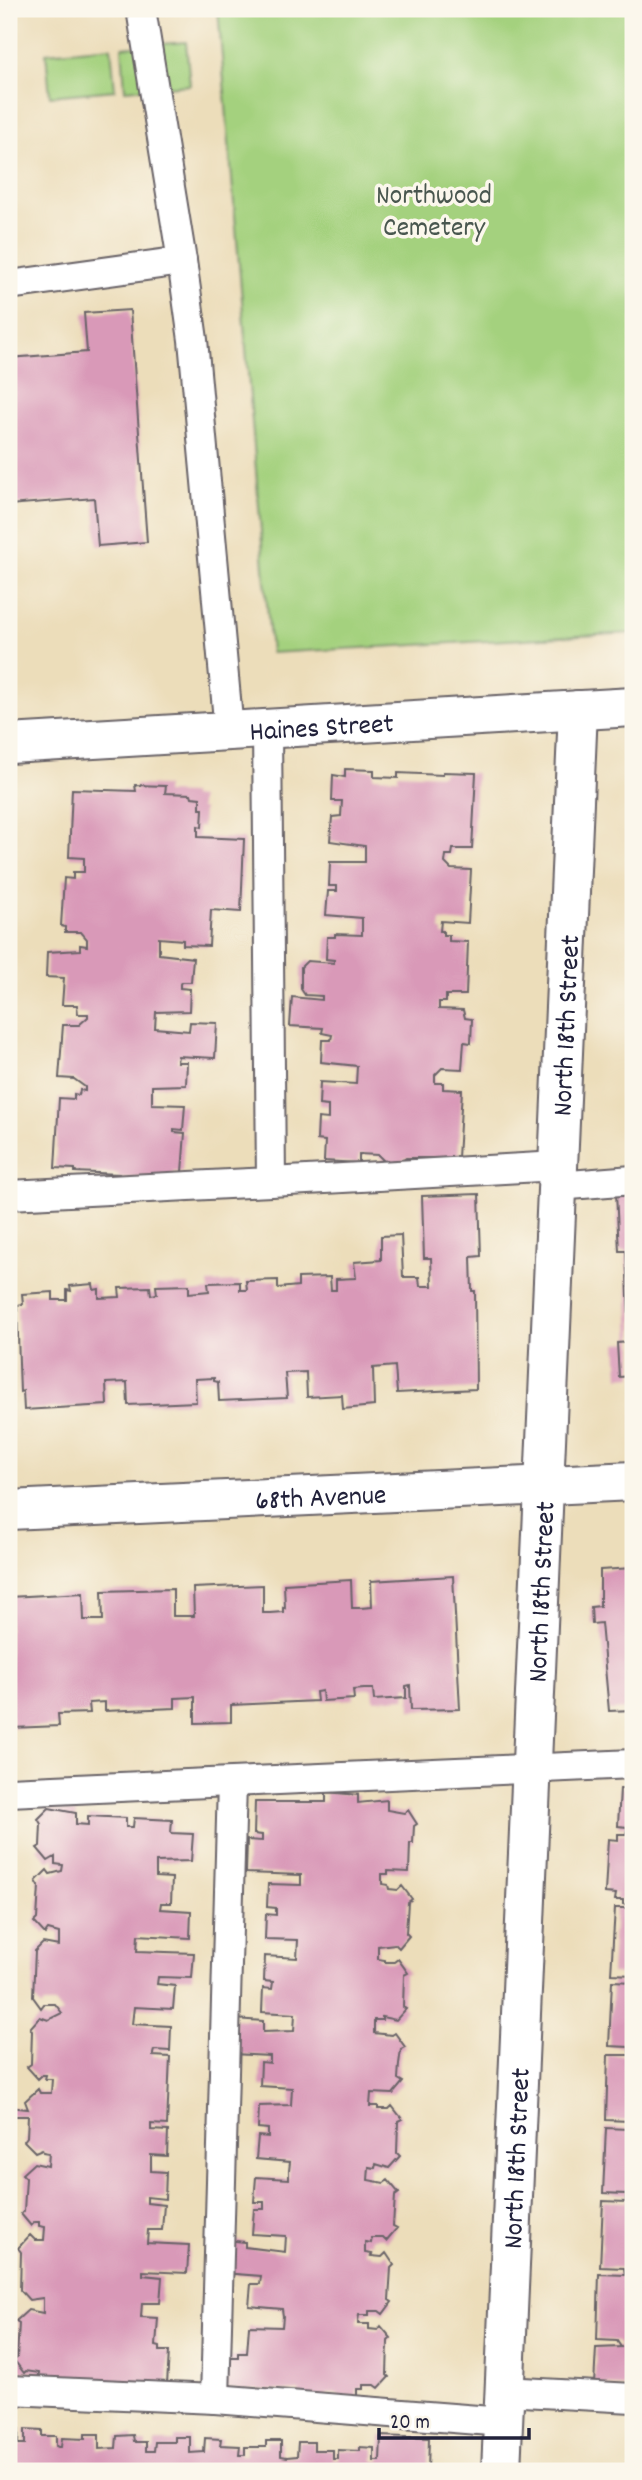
<svg xmlns="http://www.w3.org/2000/svg" width="642" height="2480" font-family="Dekko,sans-serif">
  <rect width="100%" height="100%" fill="#fbf7ec"/>
  <filter id="ink" filterUnits="userSpaceOnUse"><feTurbulence type="fractalNoise" baseFrequency=".0143" numOctaves="2"/><feDisplacementMap in="SourceGraphic" scale="14" xChannelSelector="R" yChannelSelector="G"/><feConvolveMatrix kernelMatrix="1 2 1 2 8 2 1 2 1" color-interpolation-filters="sRGB"/></filter>
  <filter id="wash" filterUnits="userSpaceOnUse"><feTurbulence type="fractalNoise" baseFrequency=".00686" numOctaves="4" result="noise"/><feDisplacementMap in="SourceGraphic" scale="28" xChannelSelector="R" yChannelSelector="G"/><feGaussianBlur stdDeviation="1.57" result="paint"/><feColorMatrix in="noise" values="0 0 0 0 0 0 0 0 0 0 0 0 0 0 0 0 0 1.4 0 .05"/><feComposite in="paint" operator="in"/></filter>
  <g filter="url(#wash)">
    <rect width="100%" height="100%" fill="#ecddba"/>
    <!-- green -->
    <g fill="#a4d17e" stroke="#637a5c" stroke-width="2">
      <polygon points="218,9 633,9 633,633 271,653"/>
      <polygon points="186,42 190,85 125,90 122,47"/>
      <polygon points="111,47 115,90 50,96 46,53"/>
    </g>
    <g id="blocks">
      <!-- building -->
      <g fill="#d999b8">
        <polygon points="130,310 147,542 98,546 94,498 9,505 9,358 87,352 84,313"/>
        <polygon points="345,769 374,770 374,777 398,778 398,773 443,775 443,772 476,773 472,849 453,849 452,855 446,855 445,863 451,869 471,870 468,923 441,921 440,931 443,931 443,935 449,935 449,941 468,942 466,995 446,995 446,1002 439,1002 439,1009 463,1010 465,1018 472,1019 471,1043 464,1042 462,1069 442,1068 435,1075 435,1083 443,1083 443,1089 462,1090 458,1158 406,1158 399,1163 386,1163 378,1155 359,1154 359,1163 324,1161 325,1141 317,1140 318,1118 328,1119 328,1106 319,1105 320,1082 356,1084 357,1066 321,1062 322,1040 331,1040 332,1035 322,1033 323,1028 290,1026 292,997 322,1000 322,996 305,995 301,989 301,967 307,961 334,963 334,960 326,959 327,937 335,937 335,934 362,935 362,918 326,915 328,891 337,891 337,886 329,886 330,862 365,862 365,846 330,841 332,817 341,816 342,801 332,801 333,775 345,777"/>
        <polygon points="135,785 166,786 165,793 191,794 192,797 200,798 200,809 203,809 202,827 198,826 198,837 244,839 241,912 211,910 209,946 183,945 183,940 159,938 159,954 193,958 191,982 181,982 180,984 180,988 190,989 189,1011 156,1012 155,1028 189,1031 190,1022 217,1023 215,1058 178,1056 177,1062 187,1062 186,1085 152,1086 152,1104 185,1105 183,1130 174,1129 174,1132 185,1133 182,1172 173,1172 173,1176 118,1179 119,1174 75,1172 75,1169 55,1168 59,1098 74,1099 74,1094 79,1095 80,1090 85,1091 85,1087 74,1079 59,1078 63,1025 79,1025 88,1017 88,1014 78,1014 77,1005 62,1005 64,978 46,977 47,952 80,950 80,945 87,946 87,939 81,932 65,932 65,927 61,926 64,878 73,879 73,872 84,872 84,858 69,857 72,789 136,791"/>
        <polygon points="633,1192 633,1376 619,1377 617,1343 630,1342 626,1251 619,1251 616,1193"/>
        <polygon points="479,1194 481,1256 471,1257 472,1291 475,1291 476,1389 397,1393 395,1366 373,1368 374,1406 343,1409 342,1395 307,1397 306,1372 285,1373 287,1398 219,1401 218,1382 214,1381 214,1378 195,1379 196,1402 128,1405 127,1382 106,1383 107,1405 24,1410 23,1391 20,1392 17,1305 23,1304 22,1294 53,1292 53,1300 67,1300 67,1290 71,1291 70,1286 93,1284 94,1290 99,1289 99,1298 120,1297 119,1288 150,1287 151,1295 157,1294 156,1286 189,1285 189,1293 209,1291 208,1283 240,1282 240,1290 247,1290 246,1281 278,1280 278,1288 298,1286 298,1278 330,1277 331,1290 336,1290 336,1279 356,1278 354,1262 381,1260 381,1236 401,1235 403,1277 419,1277 420,1286 432,1286 431,1258 424,1258 422,1196"/>
        <polygon points="633,1568 633,1710 609,1711 601,1623 592,1624 591,1607 600,1606 600,1570"/>
        <polygon points="453,1576 460,1709 411,1710 410,1685 406,1686 406,1698 374,1700 373,1689 364,1689 353,1690 354,1699 323,1701 322,1691 316,1692 317,1701 231,1705 231,1722 195,1723 195,1697 175,1698 175,1708 105,1711 105,1702 89,1703 90,1713 58,1714 59,1726 12,1728 11,1715 9,1715 9,1597 83,1593 84,1620 103,1620 102,1591 173,1589 173,1616 194,1616 193,1588 263,1585 263,1613 270,1613 283,1612 283,1607 285,1608 284,1584 351,1580 352,1608 360,1608 372,1607 371,1581"/>
        <polygon points="620,1788 633,1789 633,1905 623,1904 623,1900 615,1900 616,1894 605,1893 608,1839 618,1840 618,1834 626,1834 627,1830 627,1827 618,1826"/>
        <polygon points="326,1792 358,1795 358,1803 387,1800 387,1810 404,1813 408,1810 417,1824 414,1826 413,1843 410,1843 409,1872 388,1871 388,1874 382,1874 382,1884 388,1885 389,1889 398,1890 402,1886 412,1899 408,1902 406,1933 409,1936 399,1948 395,1944 378,1946 378,1959 385,1960 385,1962 394,1962 398,1959 408,1973 404,1975 403,2007 406,2009 396,2020 382,2017 382,2020 374,2020 374,2033 392,2035 395,2033 405,2047 401,2049 399,2064 398,2079 403,2082 393,2094 371,2093 370,2106 378,2106 378,2109 389,2109 392,2106 402,2119 398,2121 397,2153 400,2156 389,2168 376,2164 375,2168 369,2167 368,2180 384,2183 388,2180 399,2193 395,2196 393,2226 397,2228 386,2241 383,2238 372,2238 371,2243 365,2242 365,2253 372,2254 371,2256 382,2257 386,2253 394,2265 391,2268 389,2300 392,2302 383,2314 379,2311 369,2311 369,2315 359,2315 358,2321 358,2324 369,2324 369,2329 378,2330 381,2326 391,2338 388,2341 387,2375 389,2377 379,2388 375,2385 363,2385 363,2389 357,2389 357,2398 339,2397 339,2394 327,2394 327,2403 299,2402 299,2391 227,2389 227,2357 238,2357 238,2353 247,2353 249,2326 282,2327 283,2316 282,2309 249,2306 251,2284 260,2284 261,2276 223,2273 226,2240 245,2242 245,2247 285,2252 286,2236 252,2234 254,2209 264,2209 264,2202 254,2202 256,2177 289,2179 289,2171 290,2162 256,2159 258,2136 268,2137 268,2129 258,2128 259,2106 291,2105 292,2088 260,2086 261,2062 270,2063 270,2056 234,2054 235,2019 263,2021 263,2032 294,2031 295,2014 262,2012 263,1988 272,1989 273,1982 264,1981 265,1956 297,1958 298,1940 265,1939 266,1914 276,1915 276,1908 267,1907 268,1884 301,1885 301,1875 246,1873 247,1840 262,1841 262,1835 254,1834 255,1802 326,1802"/>
        <polygon points="49,1808 76,1813 76,1824 88,1825 88,1816 126,1818 126,1827 133,1827 134,1818 172,1820 171,1833 193,1834 191,1861 156,1862 156,1877 172,1878 171,1903 161,1903 160,1909 191,1911 190,1938 138,1935 137,1951 194,1953 192,1978 158,1977 157,1984 175,1986 173,2009 134,2007 132,2024 171,2026 170,2051 154,2050 153,2054 153,2056 170,2057 167,2125 151,2124 151,2130 168,2131 167,2156 151,2155 151,2171 166,2172 165,2199 147,2197 147,2203 164,2205 162,2230 148,2230 147,2243 189,2245 187,2273 143,2271 143,2275 162,2277 160,2303 142,2303 141,2317 158,2318 156,2346 160,2347 160,2351 169,2351 167,2385 38,2384 39,2373 26,2371 24,2373 14,2360 17,2358 19,2323 16,2321 28,2310 43,2313 43,2298 29,2300 20,2290 21,2252 18,2248 30,2235 35,2240 44,2240 45,2227 39,2226 39,2222 35,2222 31,2226 21,2214 24,2211 26,2178 22,2174 34,2163 48,2166 49,2153 43,2152 42,2149 35,2152 24,2141 27,2137 28,2116 9,2116 9,2107 28,2109 25,2101 38,2089 40,2093 51,2093 52,2079 45,2079 46,2075 42,2075 38,2079 27,2067 31,2064 32,2031 30,2028 40,2017 48,2020 62,2013 55,2004 44,2004 41,2008 33,1997 35,1951 43,1943 59,1946 59,1933 48,1930 45,1934 34,1922 37,1919 39,1886 36,1881 47,1870 50,1874 62,1871 63,1865 55,1864 55,1857 48,1861 37,1848 40,1846 41,1824 38,1819"/>
        <polygon points="615,1908 633,1908 633,1975 611,1974"/>
        <polygon points="612,1981 633,1982 633,2052 629,2052 629,2047 609,2046"/>
        <polygon points="608,2055 633,2055 633,2387 594,2385 596,2348 621,2347 617,2341 597,2340 599,2274 625,2275 624,2268 600,2267 603,2201 626,2202 626,2194 603,2193 606,2128 627,2129 629,2121 606,2120"/>
        <polygon points="9,2418 19,2418 18,2444 25,2444 25,2429 42,2430 42,2436 56,2436 56,2446 58,2447 61,2447 62,2438 85,2439 85,2434 99,2434 99,2449 116,2448 117,2436 133,2435 134,2442 146,2442 146,2451 154,2451 155,2442 175,2442 175,2437 190,2437 190,2453 204,2452 205,2438 221,2439 220,2445 240,2446 239,2455 245,2455 245,2447 266,2447 266,2441 281,2441 281,2456 287,2457 297,2456 298,2442 314,2442 314,2450 333,2450 333,2459 338,2459 338,2450 360,2451 360,2447 374,2448 374,2461 380,2461 381,2436 429,2438 428,2471 9,2471"/>
      </g>
    </g>
  </g>
  <g filter="url(#ink)">
    <use href="#blocks" fill-opacity="0" stroke="#696367" stroke-width="2"/>
    <g fill="none" stroke-linecap="round" stroke-linejoin="round">
      <defs>
        <g id="lane">
          <polyline points="182,261 193,340 229,731"/>
          <polyline points="9,285 182,261 141,9"/>
          <polyline points="271,1182 558,1166"/>
          <polyline points="557,1186 633,1180"/>
          <polyline points="9,1195 271,1182 267,729"/>
          <polyline points="9,1792 633,1764"/>
          <polyline points="9,2390 215,2399 232,1783"/>
          <polyline points="504,2391 633,2398"/>
          <polyline points="215,2399 503,2422"/>
        </g>
        <g id="street">
          <path id="s1" d="M9 744 633 707"/>
          <path id="s2" d="M9 1510 633 1481"/>
          <path id="s3" d="M501 2471 578 710"/>
        </g>
      </defs>
      <!-- lane casing -->
      <use href="#lane" stroke="#696367" stroke-width="32"/>
      <!-- street casing -->
      <use href="#street" stroke="#696367" stroke-width="42"/>
      <!-- lane -->
      <use href="#lane" stroke="#fff" stroke-width="28"/>
      <!-- street -->
      <use href="#street" stroke="#fff" stroke-width="38"/>
    </g>
  </g>
  <g text-anchor="middle" stroke-width="7" stroke-linejoin="round" paint-order="stroke">
    <!-- park labels -->
    <g font-size="28" fill="#49574f" stroke="#fbf7ec">
      <text x="434" y="203">Northwood<tspan x="434" dy="32">Cemetery</tspan></text>
    </g>
    <!-- street labels -->
    <g font-size="28" fill="#22223b" stroke="#fbf7ec">
      <text dy="10" stroke="none"><textPath href="#s1" startOffset="313">Haines Street</textPath></text>
      <text dy="10" stroke="none"><textPath href="#s3" startOffset="1447">North 18th Street</textPath></text>
      <text dy="10" stroke="none"><textPath href="#s2" startOffset="312">68th Avenue</textPath></text>
      <text dy="10" stroke="none"><textPath href="#s3" startOffset="880">North 18th Street</textPath></text>
      <text dy="10" stroke="none"><textPath href="#s3" startOffset="313">North 18th Street</textPath></text>
    </g>
  </g>
  <!-- margin -->
  <rect width="642" height="2480" fill="none" stroke="#fbf7ec" stroke-width="35"/>
  <!-- scale -->
  <path d="M379 2428v10h150v-10" fill="none" stroke="#22223b" stroke-width="3.5"/>
  <text x="390" y="2428" font-size="21" fill="#22223b" stroke="#fbf7ec" stroke-width="5" paint-order="stroke">20 m</text>
</svg>
